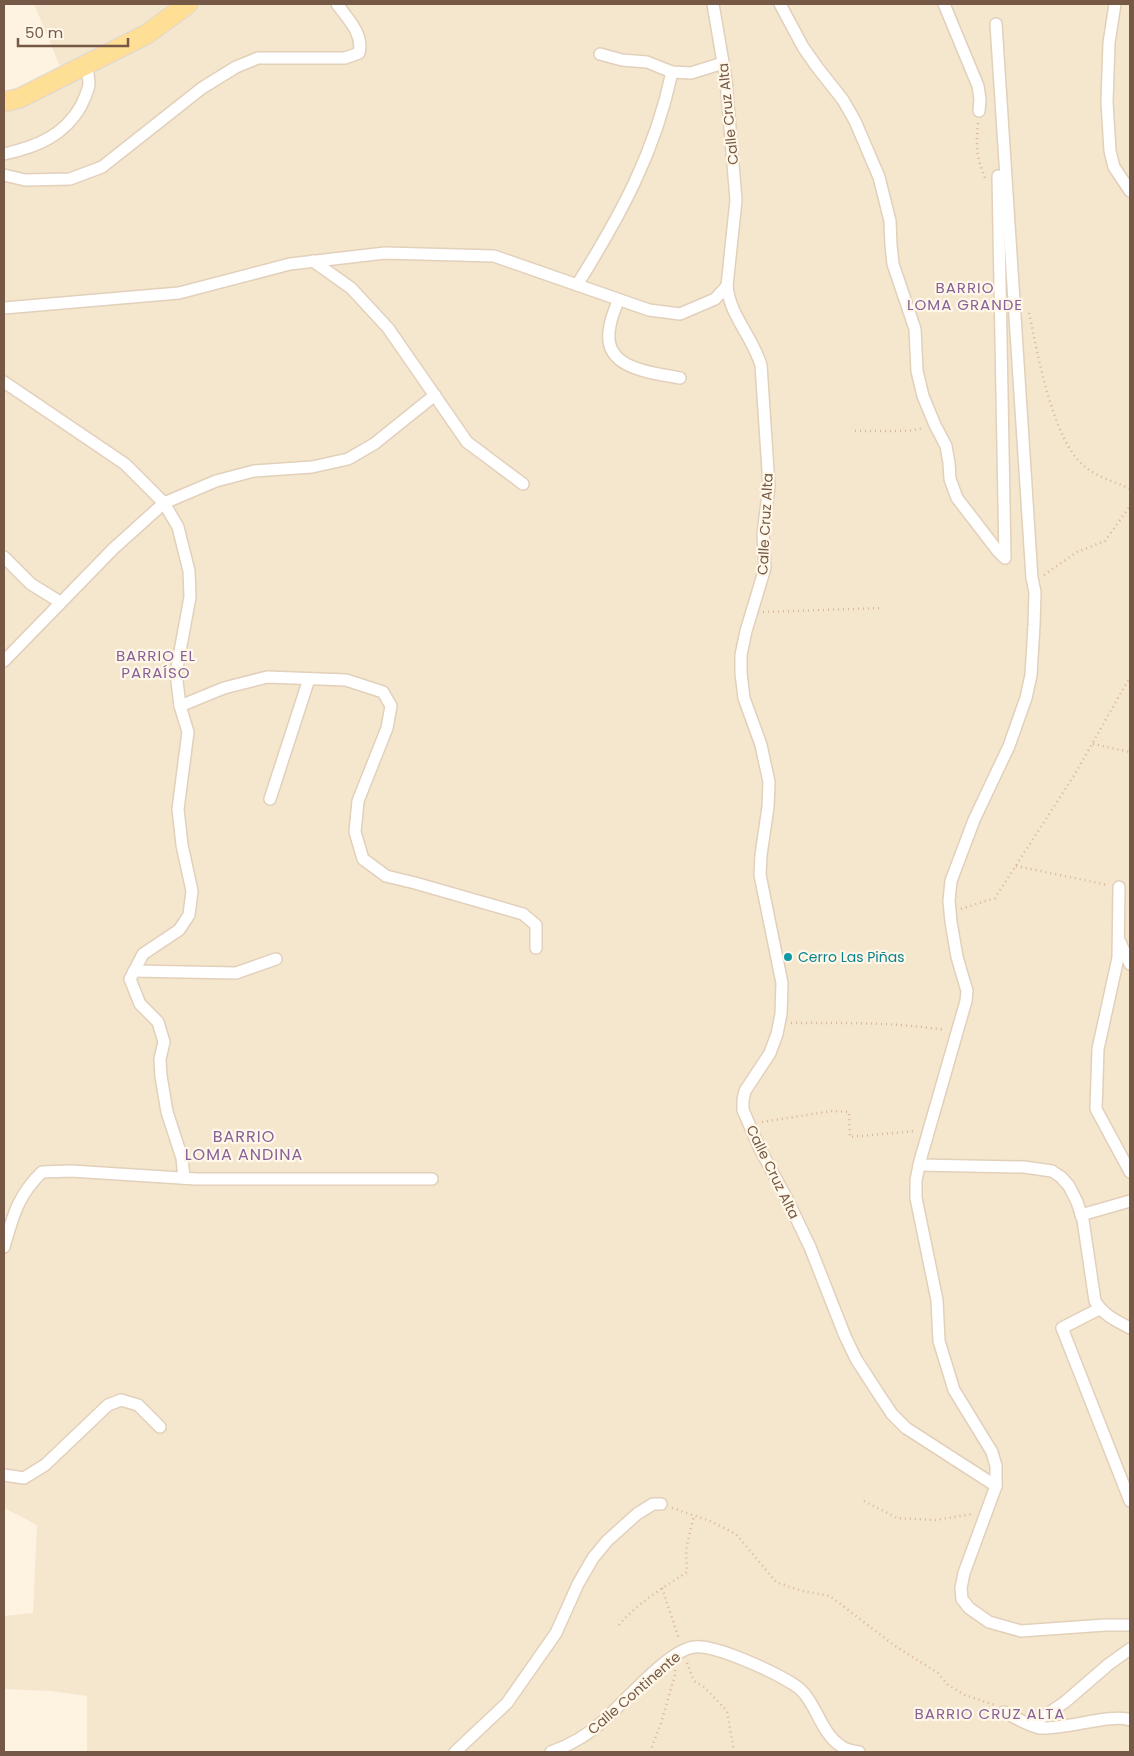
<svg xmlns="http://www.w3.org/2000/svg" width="1134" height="1756" font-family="Poppins,sans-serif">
  <rect width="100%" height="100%" fill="#fdf3e0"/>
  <!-- residential -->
  <polygon fill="#f5e6ce" points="34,4 1130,4 1130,1752 87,1752 87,1696 50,1691 4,1689 4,1616 33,1613 37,1525 4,1508 4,94 10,94 62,71"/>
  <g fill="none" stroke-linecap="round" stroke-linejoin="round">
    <defs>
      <g id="street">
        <path d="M713 4 726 80 736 200 727 286C730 316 752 336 761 365L769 486 763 534 765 568 746 631 741 655V673L744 698 761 745 769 782 768 807 761 855 760 875 782 983 781 1014 777 1034 770 1053 745 1091 743 1100V1110L759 1147 787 1199 810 1247 845 1336 856 1359 880 1396 892 1414 906 1428 996 1486"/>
        <polyline points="780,4 803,47 817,67 843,100 855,121 879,177 890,221 891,245 893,264 915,329 917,371 923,396 935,425 946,446 949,463 950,479 957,498 997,550 1005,558 998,176"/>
        <polyline points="944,4 978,86 980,99 979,111"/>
        <polyline points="1115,4 1109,43 1107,102 1110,151 1114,167 1130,191"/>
        <polyline points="996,24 1032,578 1035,592 1034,625 1031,675 1026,698 1009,746 974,820 951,881 949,901 951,922 957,957 967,991 966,1001 920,1161 916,1180 916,1198 937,1300 939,1341 954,1390 992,1452 996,1466 996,1486 964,1573 961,1588 962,1599 969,1608 989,1622 1021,1631 1105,1625 1130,1625"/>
        <polyline points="600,54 622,60 647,62 672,72 691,73 723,63"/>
        <path d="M4 154C36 147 64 136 81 106 84 99 88 92 89 84 89 78 87 71 87 64"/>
        <path d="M4 175 25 180 70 179 102 167 202 88 236 67 258 58H345L359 53C364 34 347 18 337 4"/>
        <polyline points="313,261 351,288 388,328 467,442 523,484"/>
        <path d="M577 285C620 216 655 153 672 72"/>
        <path d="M618 300C616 308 611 317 610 326 600 369 650 372 680 378"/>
        <polyline points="4,308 179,293 290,264 385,253 494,256 649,310 680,314 715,299 727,286"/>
        <polyline points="4,382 125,464 164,503 178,527 189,571 190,597 176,673 180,706 188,732 178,809 182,845 192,891 189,915 179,930 143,954 130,979 140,1004 158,1022 164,1042 160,1059 161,1076 167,1112 182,1158 184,1178"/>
        <polyline points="4,557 31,584 60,602"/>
        <polyline points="4,661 113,549 164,503 216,481 254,471 312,467 348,459 374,444 435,395"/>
        <polyline points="180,706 224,688 267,677 346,680 383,692 391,706 387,728 358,801 355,832 363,859 386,876 415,883 523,914 536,925 536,948"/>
        <polyline points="270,799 309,679"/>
        <polyline points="1119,887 1118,958 1098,1049 1096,1109 1130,1172"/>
        <polyline points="1120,942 1130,964"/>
        <polyline points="134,971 236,973 276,959"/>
        <path d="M919 1165 1024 1167 1052 1171 1061 1177 1069 1186 1077 1202 1083 1220 1095 1301C1103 1315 1117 1321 1130 1328"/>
        <polyline points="1081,1215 1130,1201"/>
        <path d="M4 1247C13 1216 18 1195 42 1172L71 1171 196 1179H432"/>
        <polyline points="1099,1309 1062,1328 1130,1501"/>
        <polyline points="4,1475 24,1478 45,1465 108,1405 121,1400 138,1405 160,1427"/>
        <path d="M1004 1712C1015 1717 1028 1726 1040 1728 1064 1730 1113 1713 1130 1720"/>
        <polyline points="1031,1725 1065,1702 1109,1664 1130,1649"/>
        <polyline points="455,1752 507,1703 556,1633 578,1584 593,1558 607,1541 637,1514 653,1504 661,1504"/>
        <path d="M551 1752C570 1745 588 1735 603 1721 624 1703 668 1650 694 1647 715 1644 774 1672 793 1684 816 1697 818 1731 841 1746 846 1750 853 1751 859 1752"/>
      </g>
      <polyline id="primary" points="4,102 20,98 147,34 188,4"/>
    </defs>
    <!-- street casing -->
    <use href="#street" stroke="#e2d0bb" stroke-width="14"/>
    <!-- primary casing -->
    <use href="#primary" stroke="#ded7d3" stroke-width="21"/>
    <!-- path -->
    <g stroke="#d9b69a" stroke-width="2.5" stroke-dasharray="1 4" stroke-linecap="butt">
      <path d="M978 123C976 146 976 157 985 178"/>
      <path d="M1029 313C1038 354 1052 440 1085 467 1098 477 1115 482 1130 489"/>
      <polyline points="855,431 908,431 923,428"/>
      <polyline points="1044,575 1077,552 1105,541 1130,506"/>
      <polyline points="763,612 882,608"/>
      <polyline points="1093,744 1130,752"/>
      <polyline points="1016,866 1108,885"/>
      <polyline points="961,909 995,898 1075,774 1130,677"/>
      <path d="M791 1023C844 1023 893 1022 945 1030"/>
      <polyline points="762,1122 832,1111 849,1112 850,1137 915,1131"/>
      <polyline points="864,1501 897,1518 935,1520 973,1514"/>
      <polyline points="672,1508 710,1521 736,1534 776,1582 802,1591 830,1596 895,1646 938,1673 948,1685 965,1695 995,1705"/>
      <polyline points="662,1588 679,1639"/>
      <path d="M619 1625C637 1603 663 1588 687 1572L686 1550 694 1515"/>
      <polyline points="687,1663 694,1681 704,1687 727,1711 734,1752"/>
      <polyline points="650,1752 661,1723 675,1675 675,1670"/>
    </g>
    <!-- street -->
    <use href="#street" stroke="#fff" stroke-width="11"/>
    <!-- primary -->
    <use href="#primary" stroke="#ffde95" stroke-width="19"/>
  </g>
  <!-- markers -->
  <circle fill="#0f9aa8" stroke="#fff7e7" stroke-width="2" cx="788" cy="957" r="5"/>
  <g text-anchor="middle" stroke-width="4.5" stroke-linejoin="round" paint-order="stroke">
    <!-- street labels -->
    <g font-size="14" fill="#755946" stroke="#fff7e7">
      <text transform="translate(728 114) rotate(-96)" y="5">Calle Cruz Alta</text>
      <text transform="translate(765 524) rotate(-87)" y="5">Calle Cruz Alta</text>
      <text transform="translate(773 1172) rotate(64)" y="5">Calle Cruz Alta</text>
      <text transform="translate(634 1693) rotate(-41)" y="5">Calle Continente</text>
    </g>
    <!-- culture labels -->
    <g font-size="14" fill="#0d838f" stroke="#fff7e7" text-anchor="start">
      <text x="798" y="962">Cerro Las Piñas</text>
    </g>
    <!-- neighbourhood labels -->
    <g font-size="15" letter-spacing="1" fill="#896199" stroke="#fff7e7">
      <text x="965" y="293">BARRIO<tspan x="965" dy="17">LOMA GRANDE</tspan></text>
      <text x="156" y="661">BARRIO EL<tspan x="156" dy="17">PARAÍSO</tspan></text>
      <text x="990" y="1719">BARRIO CRUZ ALTA</text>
    </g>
    <!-- quarter labels -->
    <g font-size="16" letter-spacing="1" fill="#896199" stroke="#fff7e7">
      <text x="244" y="1142">BARRIO<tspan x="244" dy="18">LOMA ANDINA</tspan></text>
    </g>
  </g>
  <!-- border -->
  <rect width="1134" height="1756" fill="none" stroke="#755946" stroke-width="10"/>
  <!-- scale -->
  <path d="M18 38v8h110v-8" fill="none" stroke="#755946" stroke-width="2.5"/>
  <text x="25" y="38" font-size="15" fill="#755946" stroke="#fff7e7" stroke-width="4" paint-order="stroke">50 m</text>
</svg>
